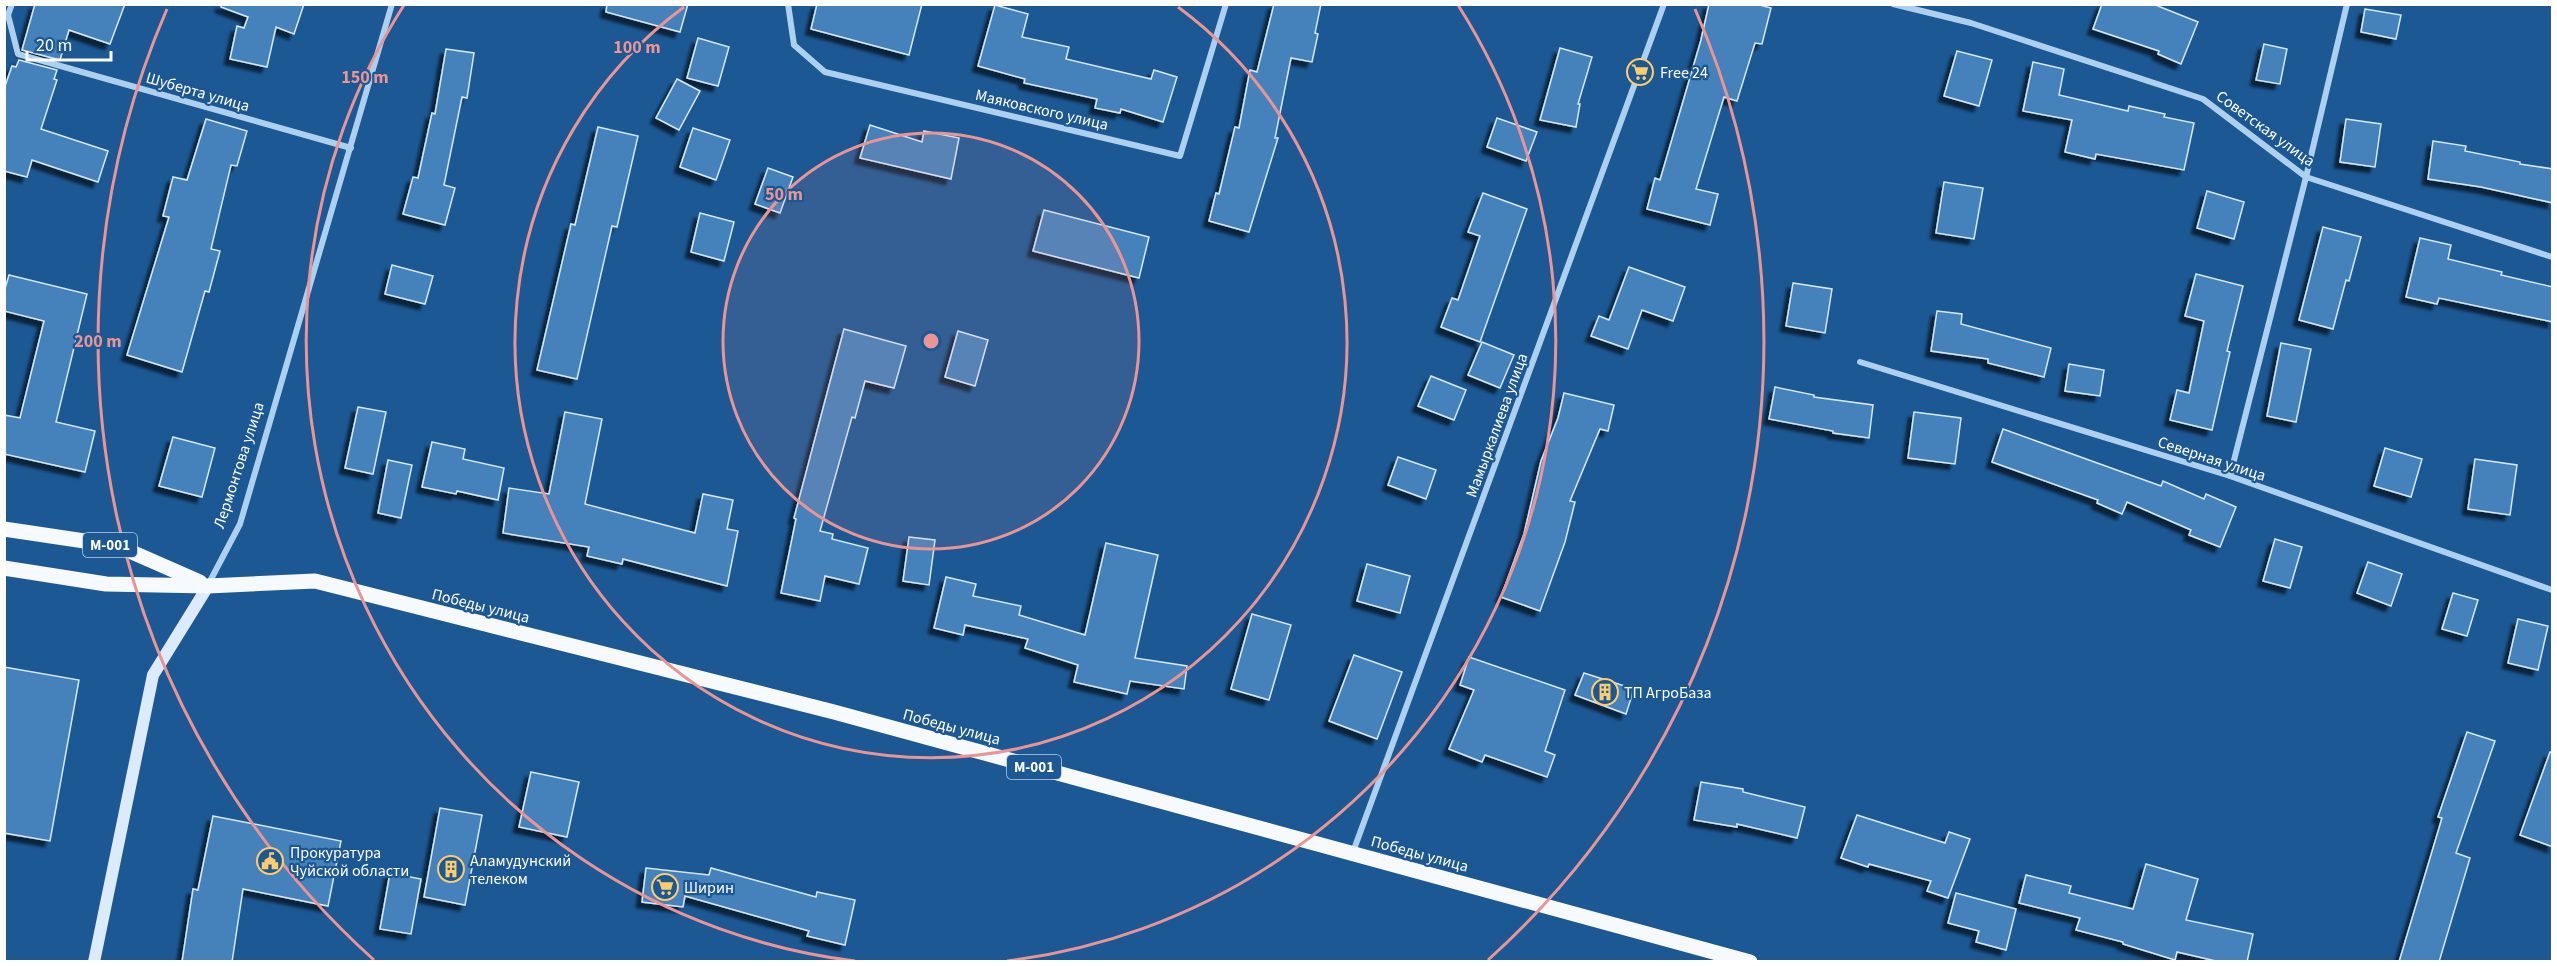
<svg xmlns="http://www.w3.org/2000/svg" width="2557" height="966" font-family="'Source Sans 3',sans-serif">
  <defs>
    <filter id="shadow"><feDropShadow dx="-5.5" dy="5.5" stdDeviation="1.5" flood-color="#0009"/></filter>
  </defs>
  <rect width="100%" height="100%" fill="#1c5894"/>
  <!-- building -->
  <g fill="#4481bb" stroke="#d5e8fb" stroke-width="1.5" filter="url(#shadow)">
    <polygon points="35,4 125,4 110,44 69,30 60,60 22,50"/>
    <polygon points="221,4 304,4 294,34 276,27 267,67 230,59 237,26 244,28 248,17 221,7"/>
    <polygon points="607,4 688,4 680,32 606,12"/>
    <polygon points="817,4 922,4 909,55 811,29"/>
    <polygon points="1274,4 1321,4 1315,33 1318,34 1312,62 1291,58 1275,138 1278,138 1249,232 1209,221 1216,193 1219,194 1235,127 1239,128 1250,70 1257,72"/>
    <polygon points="1709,4 1756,4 1771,8 1762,44 1755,43 1737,101 1724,97 1696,189 1718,194 1710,225 1647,209 1655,178 1660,180 1701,40"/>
    <polygon points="2102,4 2153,4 2198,22 2181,64 2158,54 2159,51 2093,29"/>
    <polygon points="995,5 1028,14 1022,37 1069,47 1066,59 1151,79 1154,70 1177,77 1163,122 1121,109 1120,113 1095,108 1097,99 1024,83 1025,79 978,66"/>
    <polygon points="2365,9 2401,15 2396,39 2361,32"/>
    <polygon points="698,38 729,47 718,86 687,78"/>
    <polygon points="2264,44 2287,49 2280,84 2256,80"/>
    <polygon points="1560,48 1592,57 1578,104 1580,104 1576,127 1540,120"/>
    <polygon points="446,49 474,53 467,98 462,97 444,185 455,188 445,225 403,214 413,177 418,178 432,113 435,114"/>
    <polygon points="1957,51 1992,60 1979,106 1944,96"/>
    <polygon points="19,60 57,70 54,79 57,80 41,129 108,151 98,182 32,160 27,177 4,171 4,89 12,66 16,67"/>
    <polygon points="2033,62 2064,69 2059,95 2128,111 2129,106 2165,114 2164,117 2194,123 2184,170 2096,154 2095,159 2065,152 2072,120 2023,111"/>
    <polygon points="677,79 700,91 679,130 656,118"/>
    <polygon points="1497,118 1537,132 1526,161 1487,147"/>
    <polygon points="206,119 247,131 237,166 231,165 211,249 220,251 209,292 205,291 182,372 127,355 169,217 163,216 173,177 187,180"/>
    <polygon points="2346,119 2381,124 2375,167 2340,162"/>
    <polygon points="870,125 922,142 924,131 959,138 951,179 860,158"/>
    <polygon points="598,127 638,136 617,227 612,226 577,379 537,370 571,224 575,225"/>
    <polygon points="693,128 730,140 716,180 680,167"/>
    <polygon points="2433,141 2466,146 2465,151 2520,162 2520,164 2553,169 2553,203 2481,187 2428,179"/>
    <polygon points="768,168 793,177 780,213 755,204"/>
    <polygon points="1944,182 1983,188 1974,239 1936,233"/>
    <polygon points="2207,191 2244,202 2234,239 2197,228"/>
    <polygon points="1483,193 1527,209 1480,342 1441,327 1452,298 1458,300 1480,236 1468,232"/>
    <polygon points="1044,210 1149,237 1139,278 1033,251"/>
    <polygon points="700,213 734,222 724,261 691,252"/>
    <polygon points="2323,227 2361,237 2349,281 2346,280 2333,329 2299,320"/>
    <polygon points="2420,238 2451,245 2448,259 2502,272 2501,275 2553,287 2553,322 2439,298 2437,304 2406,297"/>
    <polygon points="392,265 433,276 425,304 385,294"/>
    <polygon points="1629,267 1685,287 1673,321 1642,310 1628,349 1591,336 1599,316 1609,320"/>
    <polygon points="2196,274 2243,286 2227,351 2230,352 2212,430 2170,420 2177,390 2189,393 2204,321 2185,316"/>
    <polygon points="9,275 87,294 56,422 95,431 85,472 4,454 4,415 20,418 44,321 4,311 4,292"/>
    <polygon points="1793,283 1832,289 1825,333 1786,326"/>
    <polygon points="1937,311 1962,314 1961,324 2051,348 2044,377 1988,363 1988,359 1931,351"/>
    <polygon points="844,329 906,346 894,388 865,381 855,418 852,417 820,531 833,534 832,539 868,548 859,584 825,576 820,601 781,593 796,519 794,518"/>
    <polygon points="958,331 988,340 975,386 945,377"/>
    <polygon points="1482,342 1514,355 1500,388 1468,375"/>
    <polygon points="2281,343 2311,349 2296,422 2267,416"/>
    <polygon points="2069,364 2104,370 2100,396 2065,391"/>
    <polygon points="1431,376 1466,390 1454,420 1418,406"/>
    <polygon points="1775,387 1814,395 1814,397 1873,405 1869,438 1833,433 1833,431 1769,419"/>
    <polygon points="1564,393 1614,405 1608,431 1600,429 1570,501 1575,502 1565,542 1540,611 1501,597 1524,534 1541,461 1558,418"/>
    <polygon points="358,407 386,412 373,474 345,468"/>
    <polygon points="565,412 602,419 585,504 695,533 703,494 733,500 727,529 738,531 727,586 623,559 622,564 587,556 589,547 503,533 509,488 549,494"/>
    <polygon points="1914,412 1961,418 1955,464 1908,458"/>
    <polygon points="2003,429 2161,486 2163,481 2204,499 2206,494 2236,507 2220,547 2189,535 2191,530 2127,502 2122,514 2097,503 2098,500 1992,462"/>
    <polygon points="173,437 215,448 202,497 159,486"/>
    <polygon points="432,442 465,449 463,459 504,468 498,500 457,491 456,494 422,487"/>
    <polygon points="2385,448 2422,459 2411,497 2374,486"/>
    <polygon points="1398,457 1436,470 1426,499 1388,485"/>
    <polygon points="2475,459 2517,465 2510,515 2468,509"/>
    <polygon points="388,460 412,465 401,518 378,513"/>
    <polygon points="909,537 935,540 929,585 903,581"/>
    <polygon points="2275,539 2302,547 2290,588 2263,581"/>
    <polygon points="1106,543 1158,555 1135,658 1187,666 1184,689 1130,681 1127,694 1074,682 1078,665 1025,648 1028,639 965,625 963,635 934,628 946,577 976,584 973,596 1021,606 1019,615 1085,635"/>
    <polygon points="2368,562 2402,574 2391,606 2357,593"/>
    <polygon points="1367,564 1410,576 1400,613 1357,601"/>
    <polygon points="2453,593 2478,600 2467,636 2442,629"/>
    <polygon points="1252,614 1291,625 1269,700 1231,689"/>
    <polygon points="2518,619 2548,626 2538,670 2508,663"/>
    <polygon points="1354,655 1402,672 1377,739 1329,721"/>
    <polygon points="1469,657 1565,690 1545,751 1555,755 1547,777 1485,755 1482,762 1449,749 1474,690 1460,685"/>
    <polygon points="4,667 79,680 50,841 4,833"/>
    <polygon points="1584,673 1634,689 1626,714 1575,695"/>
    <polygon points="2467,732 2495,741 2456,853 2470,858 2439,962 2399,962 2442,818 2438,817"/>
    <polygon points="2550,752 2553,753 2553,847 2520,835"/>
    <polygon points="531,772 579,782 567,837 519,827"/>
    <polygon points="1701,782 1743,789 1743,792 1805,807 1797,838 1737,824 1737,827 1694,820"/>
    <polygon points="440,808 482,815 465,905 424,897"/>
    <polygon points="1857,815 1945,843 1949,832 1970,839 1948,898 1927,891 1931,881 1869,864 1868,867 1841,858"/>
    <polygon points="213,816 341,841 328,906 243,889 232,962 182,962 193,889 198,890"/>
    <polygon points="2146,864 2198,879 2186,920 2253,934 2247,962 2220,962 2177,952 2175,960 2123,944 2123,942 2076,930 2080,918 2019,903 2026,875 2071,886 2069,893 2133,909"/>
    <polygon points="646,868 709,875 711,868 816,897 817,892 855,900 845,945 807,936 809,931 685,896 683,907 642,902"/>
    <polygon points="390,873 421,879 411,934 380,929"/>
    <polygon points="1956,893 2016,909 2006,950 1976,942 1979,931 1948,923"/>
  </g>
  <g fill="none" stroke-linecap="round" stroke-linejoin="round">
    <!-- minor -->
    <g stroke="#aed0ef" stroke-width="6">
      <polyline points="12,4 8,15 18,54 351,148"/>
      <polyline points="788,4 794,45 825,72 1180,156 1226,4"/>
      <polyline points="1893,4 1971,23 2203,99 2306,177 2552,257"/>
      <polyline points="1860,362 2230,476 2552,590"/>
      <polyline points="2230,476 2306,177 2347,4"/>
      <polyline points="208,585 240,524 392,4"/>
      <polyline points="1353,852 1664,4"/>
    </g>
    <!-- secondary -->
    <polyline stroke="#dcebfb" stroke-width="12" points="94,962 153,675 208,586"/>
    <!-- primary -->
    <g stroke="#f6faff" stroke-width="15">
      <polyline points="4,529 118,546 200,582"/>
      <polyline points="4,568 106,584 208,586 315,581 834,712 1750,962"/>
    </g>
  </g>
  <!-- distance rings -->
  <circle cx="931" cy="341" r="208" fill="#ea9494" fill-opacity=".12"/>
  <g fill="none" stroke="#ea9494" stroke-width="3">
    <circle cx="931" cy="341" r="208"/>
    <path d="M1178 7A416 416 0 1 1 684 7"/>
    <path d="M855 961A625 625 0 0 1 404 5M1458 5A625 625 0 0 1 1007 961"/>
    <path d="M374 960A833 833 0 0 1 167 9M1695 9A833 833 0 0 1 1488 960"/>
  </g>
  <!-- icons -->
  <defs>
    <symbol id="supermarket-ring" viewBox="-11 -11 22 22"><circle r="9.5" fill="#1c5894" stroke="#ffcc6c" stroke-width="1.5"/><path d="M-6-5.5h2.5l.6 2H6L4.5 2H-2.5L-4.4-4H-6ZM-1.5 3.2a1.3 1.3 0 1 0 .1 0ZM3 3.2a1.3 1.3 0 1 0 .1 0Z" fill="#ffcc6c"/></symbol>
    <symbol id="building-ring" viewBox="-11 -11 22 22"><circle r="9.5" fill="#1c5894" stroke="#ffcc6c" stroke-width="1.5"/><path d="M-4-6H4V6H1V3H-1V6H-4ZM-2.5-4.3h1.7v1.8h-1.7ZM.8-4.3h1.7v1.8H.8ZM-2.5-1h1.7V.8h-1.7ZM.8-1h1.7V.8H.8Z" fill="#ffcc6c"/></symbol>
    <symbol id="civic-ring" viewBox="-11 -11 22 22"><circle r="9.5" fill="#1c5894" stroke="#ffcc6c" stroke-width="1.5"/><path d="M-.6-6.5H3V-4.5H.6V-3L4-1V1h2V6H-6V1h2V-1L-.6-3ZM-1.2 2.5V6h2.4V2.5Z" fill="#ffcc6c"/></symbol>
  </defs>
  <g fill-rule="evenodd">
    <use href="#supermarket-ring" x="1625" y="57" width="30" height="30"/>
    <use href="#building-ring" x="1590" y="677" width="30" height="30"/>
    <use href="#civic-ring" x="255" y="846" width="30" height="30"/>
    <use href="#building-ring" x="436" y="854" width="30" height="30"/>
    <use href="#supermarket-ring" x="650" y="872" width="30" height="30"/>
  </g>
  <g text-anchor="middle" stroke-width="4.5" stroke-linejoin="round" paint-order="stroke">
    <!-- shield labels -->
    <g fill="#1c5894" stroke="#bbcddf" stroke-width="1.5">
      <rect x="83" y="533" width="54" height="24" rx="4.5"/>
      <rect x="1007" y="755" width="54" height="24" rx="4.5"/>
    </g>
    <g font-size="15" font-weight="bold" fill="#fff">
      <text x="110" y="550">М-001</text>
      <text x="1034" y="772">М-001</text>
    </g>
    <!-- poi labels -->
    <g font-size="16" fill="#fff" stroke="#1c5894" text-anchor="start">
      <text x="1660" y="78">Free 24</text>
      <text x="1624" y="698">ТП АгроБаза</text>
      <text x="290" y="858">Прокуратура<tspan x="290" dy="18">Чуйской области</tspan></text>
      <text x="470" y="866">Аламудунский<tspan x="470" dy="18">телеком</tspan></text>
      <text x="684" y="893">Ширин</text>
    </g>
    <!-- street labels -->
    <g font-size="16" fill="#fff" stroke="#1c5894">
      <text transform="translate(198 91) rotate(16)" y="6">Шуберта улица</text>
      <text transform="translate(1042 109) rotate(13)" y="6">Маяковского улица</text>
      <text transform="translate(2266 128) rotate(36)" y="6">Советская улица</text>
      <text transform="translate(1496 425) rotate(-70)" y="6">Мамыркалиева улица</text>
      <text transform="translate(2212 458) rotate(18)" y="6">Северная улица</text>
      <text transform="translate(238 465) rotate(-72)" y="6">Лермонтова улица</text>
      <text transform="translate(481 605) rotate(14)" y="6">Победы улица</text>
      <text transform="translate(952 726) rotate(15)" y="6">Победы улица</text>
      <text transform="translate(1420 853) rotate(15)" y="6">Победы улица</text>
    </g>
  </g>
  <circle cx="931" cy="341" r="9" fill="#ea9494" stroke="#1c5894" stroke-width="3"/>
  <g font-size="18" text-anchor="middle" font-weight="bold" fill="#ea9494" stroke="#1c5894" stroke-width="4.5" stroke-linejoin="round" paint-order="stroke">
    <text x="637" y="53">100 m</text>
    <text x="365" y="83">150 m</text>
    <text x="784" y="200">50 m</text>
    <text x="98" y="347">200 m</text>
  </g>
  <!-- border -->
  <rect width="2557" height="966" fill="none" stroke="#ffffff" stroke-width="12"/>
  <!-- scale -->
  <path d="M27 51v9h84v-9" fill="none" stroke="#ffffff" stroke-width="3"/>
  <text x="36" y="51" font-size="18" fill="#ffffff" stroke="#1c5894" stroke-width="4.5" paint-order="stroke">20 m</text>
</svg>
